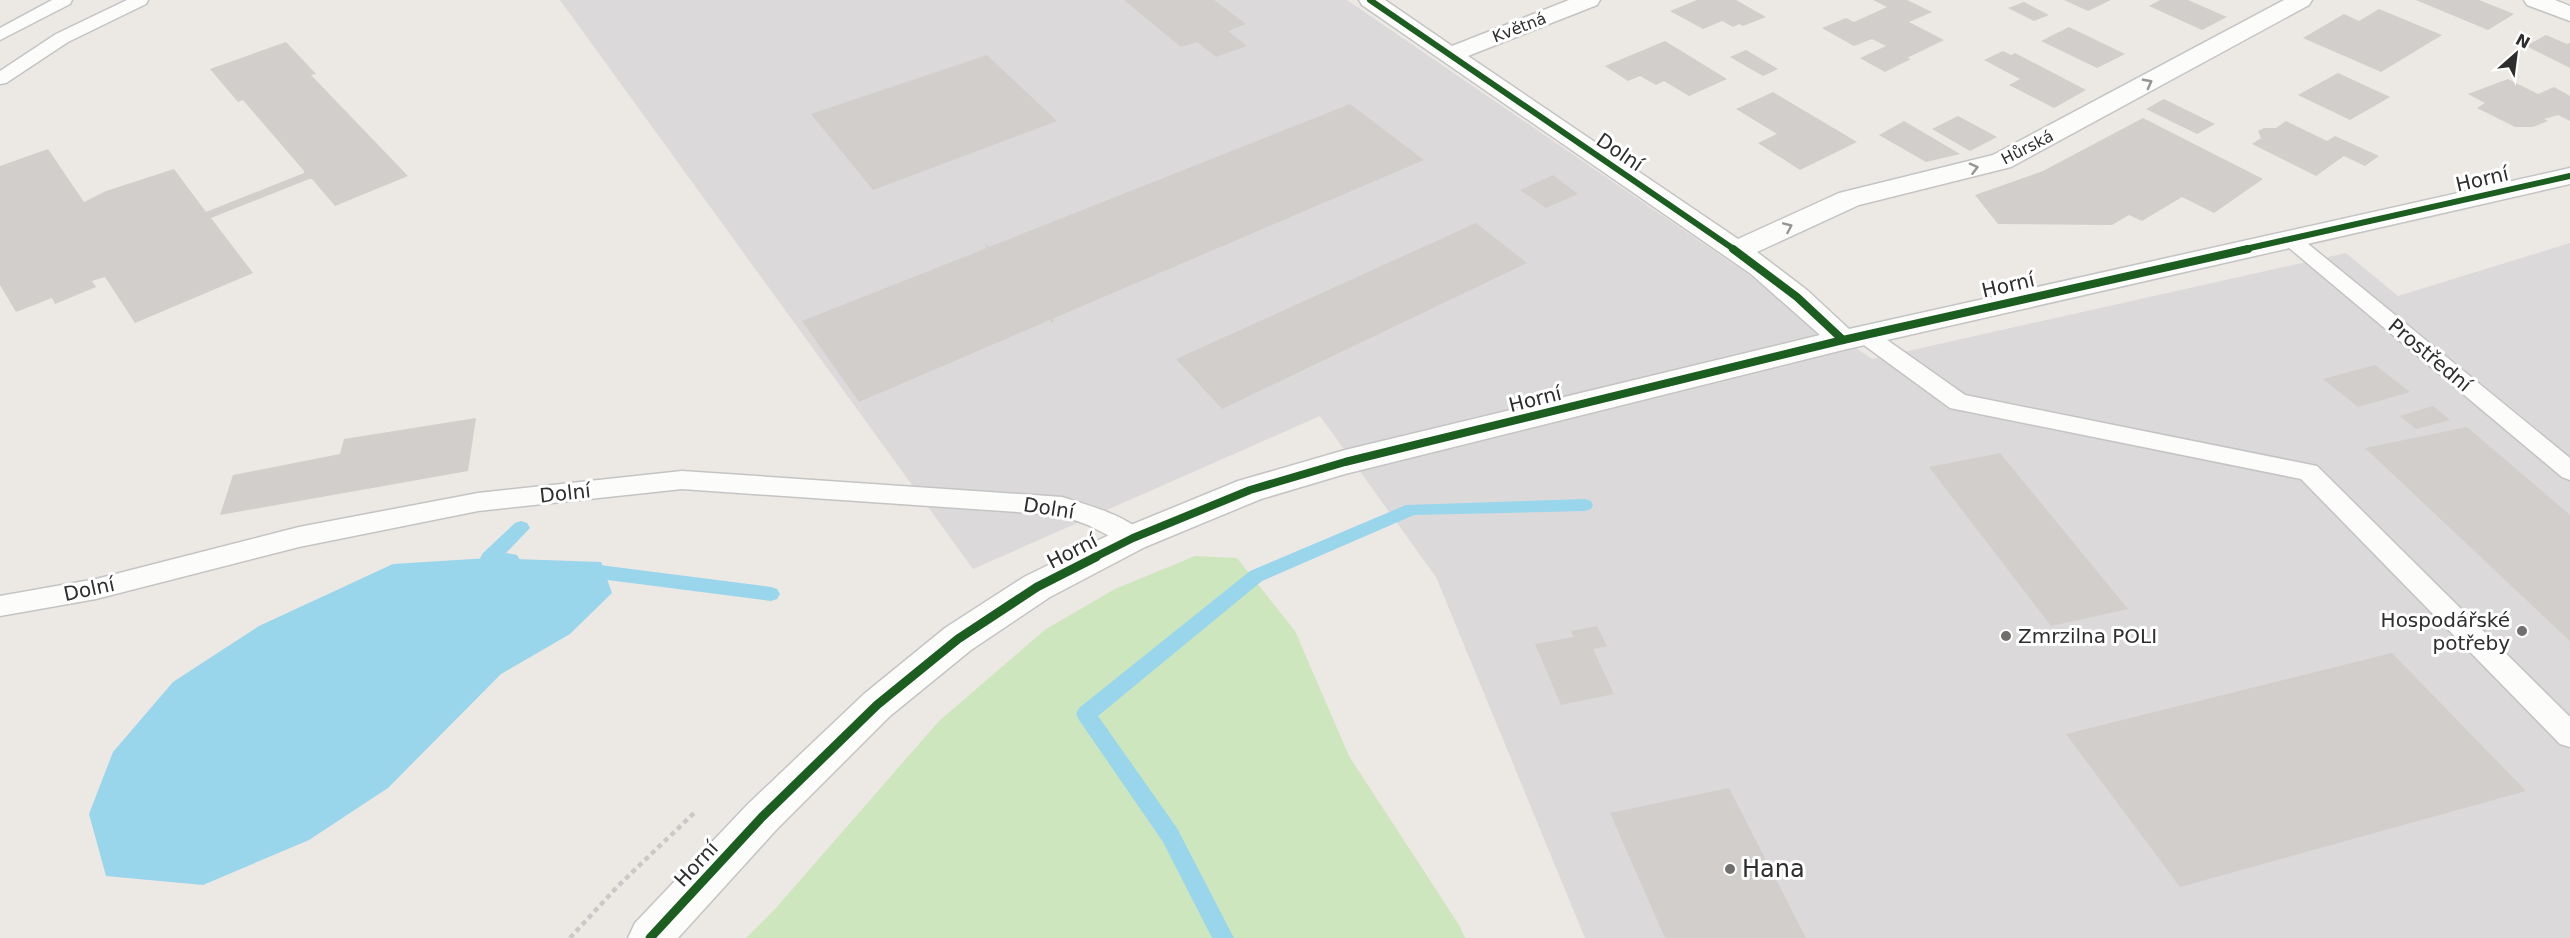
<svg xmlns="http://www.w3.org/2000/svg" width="2570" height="938" font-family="'DejaVu Sans',sans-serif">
  <rect width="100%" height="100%" fill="#ece8e4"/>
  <!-- industrial -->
  <polygon fill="#dcd9db" points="560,0 1347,0 1872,359 2346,253 2398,296 2570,243 2570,938 1585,938 1436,577 1320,416 973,569"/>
  <!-- green -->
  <polygon fill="#cee6be" points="1195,556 1237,558 1295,631 1349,756 1459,925 1465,938 746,938 775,909 939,721 1046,629 1115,589"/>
  <!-- water -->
  <polygon fill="#99d6ec" points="489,558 601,562 612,593 570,634 501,674 388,788 309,840 203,885 106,876 89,814 113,752 173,682 259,626 393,564"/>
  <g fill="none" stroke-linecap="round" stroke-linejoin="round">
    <!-- stream -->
    <g fill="#99d6ec" fill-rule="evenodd">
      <polygon points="1585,499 1591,501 1593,505 1591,509 1585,511 1414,515 1262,581 1098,716 1177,828 1234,938 1212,938 1163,842 1079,720 1076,714 1079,708 1250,571 1406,505"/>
      <polygon points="521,521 527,523 530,528 506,553 517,555 520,560 517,565 511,567 483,563 480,558 483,553 515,523"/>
      <polygon points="584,563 771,587 777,589 780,594 777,599 771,601 584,577 578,575 575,570 578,565"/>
    </g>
  </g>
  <!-- building -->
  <g fill="#d1cecb">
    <polygon points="1124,0 1214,0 1246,24 1228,31 1247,46 1216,57 1197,42 1181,47"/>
    <polygon points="1697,0 1736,0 1766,17 1743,26 1739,24 1733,27 1722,21 1703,29 1670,11"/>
    <polygon points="1873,0 1907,0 1932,12 1909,22 1944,40 1907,58 1911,59 1885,72 1860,58 1886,46 1872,39 1854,46 1822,28 1846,18 1854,22 1887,7"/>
    <polygon points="2064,0 2111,0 2088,11"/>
    <polygon points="2160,0 2188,0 2227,17 2202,30 2149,6"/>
    <polygon points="2416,0 2479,0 2514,14 2488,30"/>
    <polygon points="2024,2 2049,15 2034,21 2008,8"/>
    <polygon points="2379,9 2442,35 2381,72 2303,38 2344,14 2359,21"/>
    <polygon points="2069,27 2125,54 2097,68 2041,41"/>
    <polygon points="2546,35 2567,44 2570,43 2570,68 2526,46"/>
    <polygon points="1665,41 1727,79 1689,96 1664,81 1656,85 1640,76 1628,81 1605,66"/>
    <polygon points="286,42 316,74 311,75 408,176 335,206 312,179 309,179 211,218 253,273 135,323 105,277 92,281 96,287 55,304 52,298 16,312 0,285 0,166 48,149 84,202 106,191 174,169 206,212 304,173 304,171 243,100 238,102 210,69"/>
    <polygon points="1746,50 1778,69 1763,76 1730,57"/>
    <polygon points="2003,51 2011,55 2015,53 2086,90 2054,108 2009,85 2020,79 1984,60"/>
    <polygon points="987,55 1057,121 873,190 811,114"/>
    <polygon points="2338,73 2390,97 2350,120 2298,95"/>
    <polygon points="2508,79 2538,94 2554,87 2570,96 2570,121 2558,115 2544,119 2548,121 2533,127 2515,127 2477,108 2485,103 2468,94"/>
    <polygon points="1773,92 1857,142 1800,170 1758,143 1777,134 1736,109"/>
    <polygon points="2164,99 2215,124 2197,134 2146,109"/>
    <polygon points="1350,104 1424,160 1052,319 1054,321 1052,323 1050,320 859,402 802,321 987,248 984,243 989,247"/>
    <polygon points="1958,116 1997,137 1970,151 1932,129"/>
    <polygon points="2143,118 2263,179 2214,213 2182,197 2142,221 2129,215 2112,225 1998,224 1975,195 2043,171"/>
    <polygon points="1904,121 1960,154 1926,162 1879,135"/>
    <polygon points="2286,121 2327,141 2335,136 2379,156 2365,166 2344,156 2316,176 2252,144 2261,138 2258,131 2264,128 2276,128"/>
    <polygon points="1553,175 1578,194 1546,208 1520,190"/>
    <polygon points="1476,223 1527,263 1222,409 1176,359"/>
    <polygon points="2375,365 2410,392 2358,407 2323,379"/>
    <polygon points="2433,406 2450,420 2416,429 2400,416"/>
    <polygon points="476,418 468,471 220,515 233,475 340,454 344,439"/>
    <polygon points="2467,427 2570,515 2570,641 2365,448"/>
    <polygon points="2000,453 2128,609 2051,626 1929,467"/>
    <polygon points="1597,626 1607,646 1593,649 1614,694 1561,705 1535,644 1574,637 1571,631"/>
    <polygon points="2392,653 2526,791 2180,887 2066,734"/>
    <polygon points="1729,788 1806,938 1665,938 1610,813"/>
  </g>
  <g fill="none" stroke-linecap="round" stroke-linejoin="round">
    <defs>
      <g id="lane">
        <polygon points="52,0 72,0 70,4 0,40 0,28"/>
        <polygon points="127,0 148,0 146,4 68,42 6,83 0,84 0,71 56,34"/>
        <polygon points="2289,232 2296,234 2570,458 2570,480 2562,477 2282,242 2279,238 2282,234"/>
        <polygon points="1865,328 1873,330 1965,395 2317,466 2570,717 2570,747 2560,744 2301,479 1950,408 1857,340 1854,335 1857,330"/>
        <path d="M682 471 1062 497C1084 504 1134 517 1146 538L1142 545 1133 548 1088 525 1061 515 682 489 478 511 299 547 96 599 0 616V596L96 579 299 527 478 493Z"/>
      </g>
      <g id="street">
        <polygon points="1359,0 1385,0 1452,46 1569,0 1600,0 1597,5 1468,56 1738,239 1839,193 1993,155 2284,0 2312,0 2309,5 2011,167 1859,205 1757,252 1807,290 1849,329 2570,168 2570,184 1843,350 1345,474 1261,499 1145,547 1050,597 971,650 890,716 776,830 678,938 628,938 635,923 748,804 864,694 945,628 1024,577 1121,529 1238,481 1345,450 1820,335 1751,274 1362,5"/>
        <polygon points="2524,0 2555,0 2570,6 2570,21 2527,5"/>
      </g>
    </defs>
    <!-- lane casing -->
    <use href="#lane" stroke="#c5c4c5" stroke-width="3"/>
    <!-- street casing -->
    <use href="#street" stroke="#c5c4c5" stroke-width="3"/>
    <!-- path -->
    <polyline stroke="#c9c9c8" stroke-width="4.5" stroke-dasharray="5 4" stroke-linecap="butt" points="570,938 617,887 696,811"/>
    <!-- lane -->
    <use href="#lane" fill="#fcfcfb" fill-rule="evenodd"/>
    <!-- street -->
    <use href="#street" fill="#fcfcfb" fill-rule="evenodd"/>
    <defs>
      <g id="cycleway-far2">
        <polyline points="1370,0 1735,250"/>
        <polyline points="2241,250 2570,176"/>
      </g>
      <g id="cycleway-far1">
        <polyline points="1733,249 1797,297 1843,340"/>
        <polyline points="1093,558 1133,538 1250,490 1345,462 1843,340 2248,249"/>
      </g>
      <polyline id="cycleway" points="650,938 762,817 877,705 958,639 1037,587 1096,557"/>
    </defs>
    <!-- cycleway-far2 casing -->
    <use href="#cycleway-far2" stroke="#fff" stroke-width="9"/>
    <!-- cycleway-far1 casing -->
    <use href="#cycleway-far1" stroke="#fff" stroke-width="11"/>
    <!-- cycleway casing -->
    <use href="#cycleway" stroke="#fff" stroke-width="13"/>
    <!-- cycleway-far2 -->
    <use href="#cycleway-far2" stroke="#1b5e20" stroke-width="6"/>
    <!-- cycleway-far1 -->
    <use href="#cycleway-far1" stroke="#1b5e20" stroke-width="8"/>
    <!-- cycleway -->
    <use href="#cycleway" stroke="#1b5e20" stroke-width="9"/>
  </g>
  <!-- one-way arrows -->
  <defs><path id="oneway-chevron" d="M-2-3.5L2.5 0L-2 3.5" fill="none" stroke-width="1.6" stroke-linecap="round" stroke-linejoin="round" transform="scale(1.5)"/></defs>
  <g stroke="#959594">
    <use href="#oneway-chevron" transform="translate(2148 83) rotate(-28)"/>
    <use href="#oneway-chevron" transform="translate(1974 168) rotate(-14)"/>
    <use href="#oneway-chevron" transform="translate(1788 227) rotate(-24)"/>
  </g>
  <!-- markers -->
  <g fill="#706f6e" stroke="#fff" stroke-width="2">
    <circle cx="2522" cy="631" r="6"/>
    <circle cx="2006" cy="636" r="6"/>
    <circle cx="1730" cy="869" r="6"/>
  </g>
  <g text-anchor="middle" stroke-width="6" stroke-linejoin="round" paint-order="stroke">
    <!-- far-street labels -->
    <g font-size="16" fill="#2e2e2e" stroke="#fff">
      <text transform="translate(1519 27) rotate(-21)" y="6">Květná</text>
      <text transform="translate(2027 147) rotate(-27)" y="6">Hůrská</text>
    </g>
    <!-- street labels -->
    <g font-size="20" fill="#2e2e2e" stroke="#fff">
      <text transform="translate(1620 152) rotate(34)" y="7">Dolní</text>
      <text transform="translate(2482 179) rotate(-13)" y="7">Horní</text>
      <text transform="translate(2008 285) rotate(-13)" y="7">Horní</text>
      <text transform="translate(2430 355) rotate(40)" y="7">Prostřední</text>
      <text transform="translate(1535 399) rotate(-14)" y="7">Horní</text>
      <text transform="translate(565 493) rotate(-6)" y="7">Dolní</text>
      <text transform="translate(1049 508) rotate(9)" y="7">Dolní</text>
      <text transform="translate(1072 551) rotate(-27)" y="7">Horní</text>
      <text transform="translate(89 589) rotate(-12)" y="7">Dolní</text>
      <text transform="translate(696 864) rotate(-47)" y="7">Horní</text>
    </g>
    <!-- poi labels -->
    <g font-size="20" fill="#2e2e2e" stroke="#fff" text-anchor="end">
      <text x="2510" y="627">Hospodářské<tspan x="2510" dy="23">potřeby</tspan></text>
      <text x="2018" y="643" text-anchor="start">Zmrzilna POLI</text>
    </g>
    <!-- near-poi labels -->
    <g font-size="24" fill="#2e2e2e" stroke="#fff" text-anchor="start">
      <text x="1742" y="877">Hana</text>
    </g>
  </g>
  <!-- north arrow -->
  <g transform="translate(2516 54) rotate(28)" stroke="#ffffff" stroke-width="4.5" paint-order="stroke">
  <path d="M0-4.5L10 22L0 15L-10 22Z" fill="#2e2e2e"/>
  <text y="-9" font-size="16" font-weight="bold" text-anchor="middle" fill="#2e2e2e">N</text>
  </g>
</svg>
